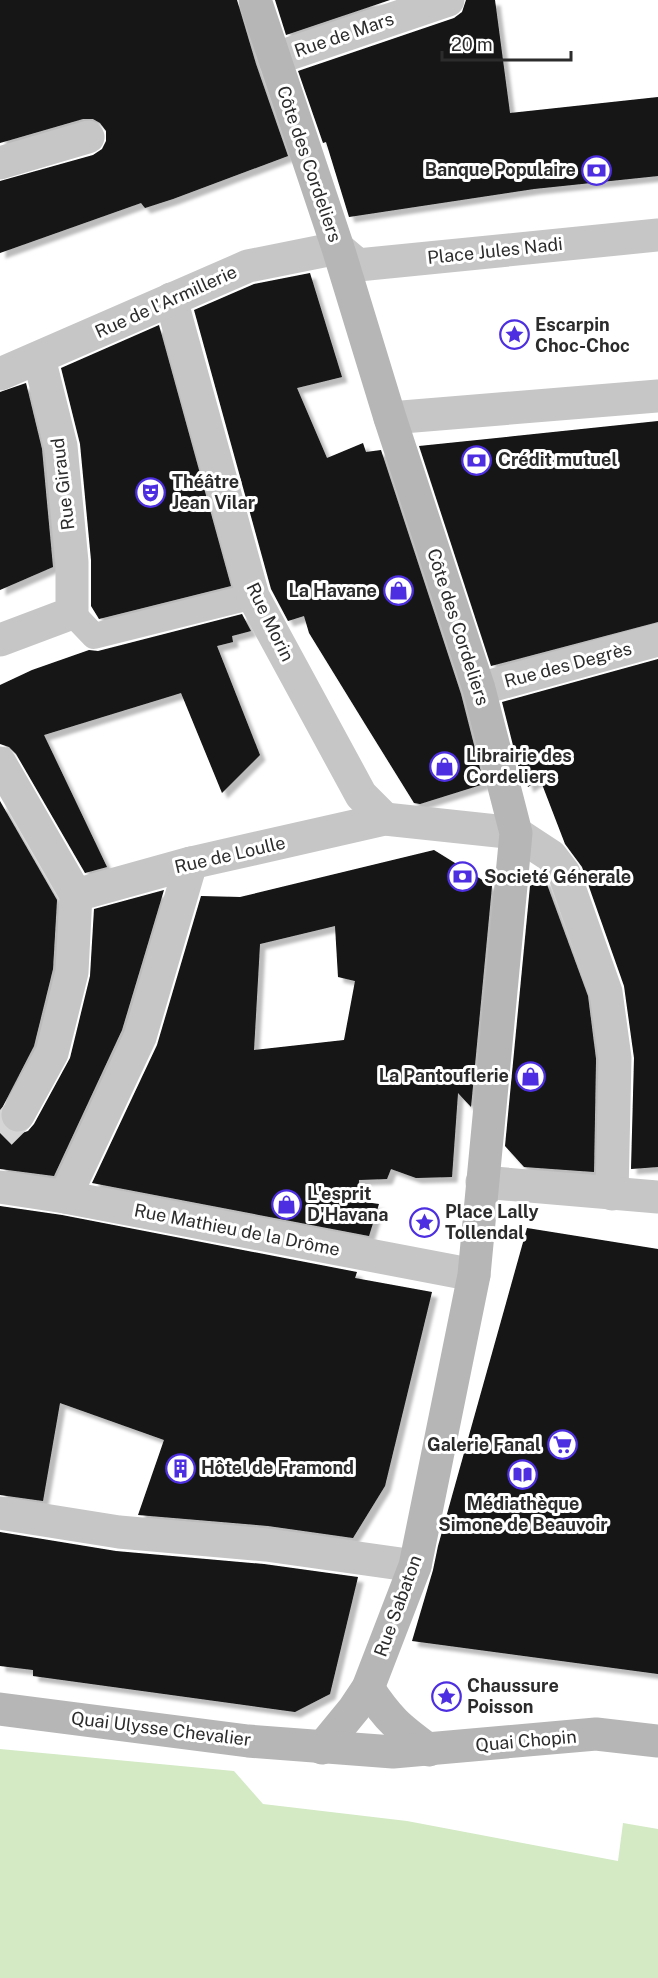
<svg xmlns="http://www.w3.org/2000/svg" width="658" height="1978" font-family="'Public Sans',sans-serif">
  <defs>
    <filter id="shadow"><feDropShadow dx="5.5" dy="5.5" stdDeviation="1.5" flood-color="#0004"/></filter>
  </defs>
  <rect width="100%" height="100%" fill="#fff"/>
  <!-- water -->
  <polygon fill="#d3eac5" points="0,1749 234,1771 263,1804 407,1821 618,1861 623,1823 658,1829 658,1978 0,1978"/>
  <!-- building -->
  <g fill="#131313" fill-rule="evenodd" filter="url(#shadow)">
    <polygon points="0,0 237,0 256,64 288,156 173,199 145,208 141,203 0,253 0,181 93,155 102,149 106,141 106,131 100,123 93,119 83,119 0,143"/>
    <polygon points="275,0 390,0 286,35"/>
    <polygon points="466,0 495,0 510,113 658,97 658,176 534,189 349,217 326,142 323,143 298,71 454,18 462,12"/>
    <polygon points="310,273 342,377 297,388 327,458 363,443 366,452 381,450 461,694 484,784 420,804 414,803 365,724 309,633 304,616 288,621 271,589 194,310 254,284"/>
    <polygon points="159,325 231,586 99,619 91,606 91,560 80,444 61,368"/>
    <polygon points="26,383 42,449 53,567 0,590 0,392"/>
    <polygon points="658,421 658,622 491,666 419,446"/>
    <polygon points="242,614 251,631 232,636 233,642 217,646 260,755 222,793 181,693 44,735 107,867 85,873 16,754 9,747 0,744 0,685 32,670 89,650 98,651"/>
    <polygon points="658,659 658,1167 631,1169 634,1058 624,986 582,867 565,844 540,779 528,787 523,772 520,773 502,702"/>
    <polygon points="0,801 57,900 53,969 34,1046 0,1112"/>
    <path d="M434 850 492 886 471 1107 458 1093 452 1177 416 1178 391 1169 387 1179 359 1180 358 1201 379 1204 369 1236 92 1183 157 1045 201 896 240 897ZM335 926 338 977 355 981 344 1040 254 1050 260 944Z"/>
    <polygon points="545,879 588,996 596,1059 594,1172 524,1167 505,1146 530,886"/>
    <polygon points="164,890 122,1030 54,1176 0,1169 0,1118 2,1125 10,1132 19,1134 28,1131 34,1124 70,1058 90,976 94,909"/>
    <polygon points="0,1206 62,1215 357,1272 355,1278 432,1292 385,1486 353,1538 268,1526 138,1515 164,1440 60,1403 43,1501 0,1495"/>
    <polygon points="527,1228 658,1249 658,1674 412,1641 433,1570 438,1546"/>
    <polygon points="0,1532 116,1551 264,1564 358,1577 330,1694 295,1712 33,1676 33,1670 0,1666"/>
  </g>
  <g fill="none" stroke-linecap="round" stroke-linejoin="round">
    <!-- street-tunnel -->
    <polyline stroke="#d5d5d5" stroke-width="33" stroke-dasharray="33 16" stroke-linecap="butt" points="0,1133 18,1115"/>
    <!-- lane -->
    <polyline stroke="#c6c6c6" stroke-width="26" points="72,613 94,636 253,596"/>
    <!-- street -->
    <g stroke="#c6c6c6" stroke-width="33">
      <polyline points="274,59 448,0"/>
      <polyline points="0,163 88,137"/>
      <polyline points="171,299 253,596 361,795 385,819"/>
      <polyline points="0,374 248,266 338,248 358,265 658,235"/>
      <polyline points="390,418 658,396"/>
      <polyline points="0,640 72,613 72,562 61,446 39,358"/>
      <polyline points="479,689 658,640"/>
      <polyline points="0,763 76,895 72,972 52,1053 18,1115"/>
      <polyline points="76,895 191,863 385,819 516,833 551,856 564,873 606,992 615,1058 612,1194"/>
      <polyline points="482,1182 658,1197"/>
      <polyline points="0,1187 65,1197 474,1275"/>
      <polyline points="65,1197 140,1037 191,863"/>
      <polyline points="0,1513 119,1532 266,1545 415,1566"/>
    </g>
    <!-- secondary -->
    <g stroke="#b6b6b6" stroke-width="33">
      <polyline points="255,0 338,248 390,418 479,689 516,833 474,1275 415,1566 368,1688 354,1709 322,1748"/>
      <path d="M368 1688C388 1719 399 1728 429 1750"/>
      <polyline points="0,1709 248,1741 393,1752 596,1734 658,1741"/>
    </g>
  </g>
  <!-- icons -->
  <defs>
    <symbol id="bank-ring" viewBox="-11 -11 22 22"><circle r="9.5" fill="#fff" stroke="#4d2fe1" stroke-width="1.5"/><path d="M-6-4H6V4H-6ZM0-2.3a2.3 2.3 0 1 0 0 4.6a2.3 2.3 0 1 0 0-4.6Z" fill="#4d2fe1"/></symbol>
    <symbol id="sight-ring" viewBox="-11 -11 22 22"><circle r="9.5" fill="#fff" stroke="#4d2fe1" stroke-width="1.5"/><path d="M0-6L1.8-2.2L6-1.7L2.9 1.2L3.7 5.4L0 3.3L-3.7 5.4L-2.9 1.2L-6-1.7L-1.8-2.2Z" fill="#4d2fe1"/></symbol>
    <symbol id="theatre-ring" viewBox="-11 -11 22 22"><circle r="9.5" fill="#fff" stroke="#4d2fe1" stroke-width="1.5"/><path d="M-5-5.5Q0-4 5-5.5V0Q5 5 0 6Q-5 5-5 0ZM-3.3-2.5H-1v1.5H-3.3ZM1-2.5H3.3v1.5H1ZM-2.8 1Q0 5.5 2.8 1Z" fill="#4d2fe1"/></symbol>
    <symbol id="shop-ring" viewBox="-11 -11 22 22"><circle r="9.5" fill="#fff" stroke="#4d2fe1" stroke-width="1.5"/><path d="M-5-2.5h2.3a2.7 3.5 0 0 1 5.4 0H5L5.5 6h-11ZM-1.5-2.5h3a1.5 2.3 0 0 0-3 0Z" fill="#4d2fe1"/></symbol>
    <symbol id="supermarket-ring" viewBox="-11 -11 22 22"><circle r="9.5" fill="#fff" stroke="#4d2fe1" stroke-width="1.5"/><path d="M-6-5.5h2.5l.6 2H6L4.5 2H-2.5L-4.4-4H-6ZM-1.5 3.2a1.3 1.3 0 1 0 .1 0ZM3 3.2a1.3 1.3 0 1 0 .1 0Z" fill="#4d2fe1"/></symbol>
    <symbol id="building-ring" viewBox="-11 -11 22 22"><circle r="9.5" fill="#fff" stroke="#4d2fe1" stroke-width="1.5"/><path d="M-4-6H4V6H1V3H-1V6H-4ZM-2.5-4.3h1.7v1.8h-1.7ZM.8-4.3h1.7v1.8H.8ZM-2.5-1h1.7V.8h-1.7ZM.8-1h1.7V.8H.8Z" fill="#4d2fe1"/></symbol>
    <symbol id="library-ring" viewBox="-11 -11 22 22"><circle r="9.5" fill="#fff" stroke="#4d2fe1" stroke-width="1.5"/><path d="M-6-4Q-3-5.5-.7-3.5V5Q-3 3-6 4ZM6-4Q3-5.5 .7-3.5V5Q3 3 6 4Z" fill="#4d2fe1"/></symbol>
  </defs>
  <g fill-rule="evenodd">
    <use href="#bank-ring" x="580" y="154" width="33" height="33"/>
    <use href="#sight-ring" x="498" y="318" width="33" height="33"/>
    <use href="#bank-ring" x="460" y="444" width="33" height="33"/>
    <use href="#theatre-ring" x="134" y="476" width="33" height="33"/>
    <use href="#shop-ring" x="382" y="574" width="33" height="33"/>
    <use href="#shop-ring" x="428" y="750" width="33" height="33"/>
    <use href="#bank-ring" x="446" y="860" width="33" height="33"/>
    <use href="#shop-ring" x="514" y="1060" width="33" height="33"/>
    <use href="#shop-ring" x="270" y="1188" width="33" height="33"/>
    <use href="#sight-ring" x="408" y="1206" width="33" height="33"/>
    <use href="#supermarket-ring" x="546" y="1428" width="33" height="33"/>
    <use href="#building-ring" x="164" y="1452" width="33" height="33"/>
    <use href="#library-ring" x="506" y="1458" width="33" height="33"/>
    <use href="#sight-ring" x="430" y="1680" width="33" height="33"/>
  </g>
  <g text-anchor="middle" stroke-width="6" stroke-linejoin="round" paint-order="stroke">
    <!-- street labels -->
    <g font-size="18" fill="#2c2c2c" stroke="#fff">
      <text transform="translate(344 35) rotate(-19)" y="6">Rue de Mars</text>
      <text transform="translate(309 164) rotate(71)" y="6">Côte des Cordeliers</text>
      <text transform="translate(495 251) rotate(-6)" y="6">Place Jules Nadi</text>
      <text transform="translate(166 302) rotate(-24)" y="6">Rue de l'Armillerie</text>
      <text transform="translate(63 484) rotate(-97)" y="6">Rue Giraud</text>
      <text transform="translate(270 622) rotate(64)" y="6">Rue Morin</text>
      <text transform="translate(458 627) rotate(72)" y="6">Côte des Cordeliers</text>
      <text transform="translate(568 665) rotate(-15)" y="6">Rue des Degrès</text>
      <text transform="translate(230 855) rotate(-13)" y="6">Rue de Loulle</text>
      <text transform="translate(237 1230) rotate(11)" y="6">Rue Mathieu de la Drôme</text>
      <text transform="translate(398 1606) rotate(-70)" y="6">Rue Sabaton</text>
      <text transform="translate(161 1729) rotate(7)" y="6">Quai Ulysse Chevalier</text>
      <text transform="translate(526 1741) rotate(-5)" y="6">Quai Chopin</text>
    </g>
    <!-- poi labels -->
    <g font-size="18" font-weight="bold" fill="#2c2c2c" stroke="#fff" text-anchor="start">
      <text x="576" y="176" text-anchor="end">Banque Populaire</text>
      <text x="535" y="331">Escarpin<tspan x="535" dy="21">Choc-Choc</tspan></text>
      <text x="498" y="466">Crédit mutuel</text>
      <text x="172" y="488">Théâtre<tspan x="172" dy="21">Jean Vilar</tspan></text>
      <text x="377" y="597" text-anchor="end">La Havane</text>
      <text x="466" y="762">Librairie des<tspan x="466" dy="21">Cordeliers</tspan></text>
      <text x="484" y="883">Societé Génerale</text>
      <text x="509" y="1082" text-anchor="end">La Pantouflerie</text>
      <text x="307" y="1200">L'esprit<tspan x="307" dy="21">D'Havana</tspan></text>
      <text x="445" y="1218">Place Lally<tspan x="445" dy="21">Tollendal</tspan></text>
      <text x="541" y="1451" text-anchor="end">Galerie Fanal</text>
      <text x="201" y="1474">Hôtel de Framond</text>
      <text x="523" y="1510" text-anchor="middle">Médiathèque<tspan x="523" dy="21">Simone de Beauvoir</tspan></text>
      <text x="467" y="1692">Chaussure<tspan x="467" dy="21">Poisson</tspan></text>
    </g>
  </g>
  <!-- scale -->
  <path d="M442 51v9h129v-9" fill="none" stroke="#2c2c2c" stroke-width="3"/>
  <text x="451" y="51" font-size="18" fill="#2c2c2c" stroke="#ffffff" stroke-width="4.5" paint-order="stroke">20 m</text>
</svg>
